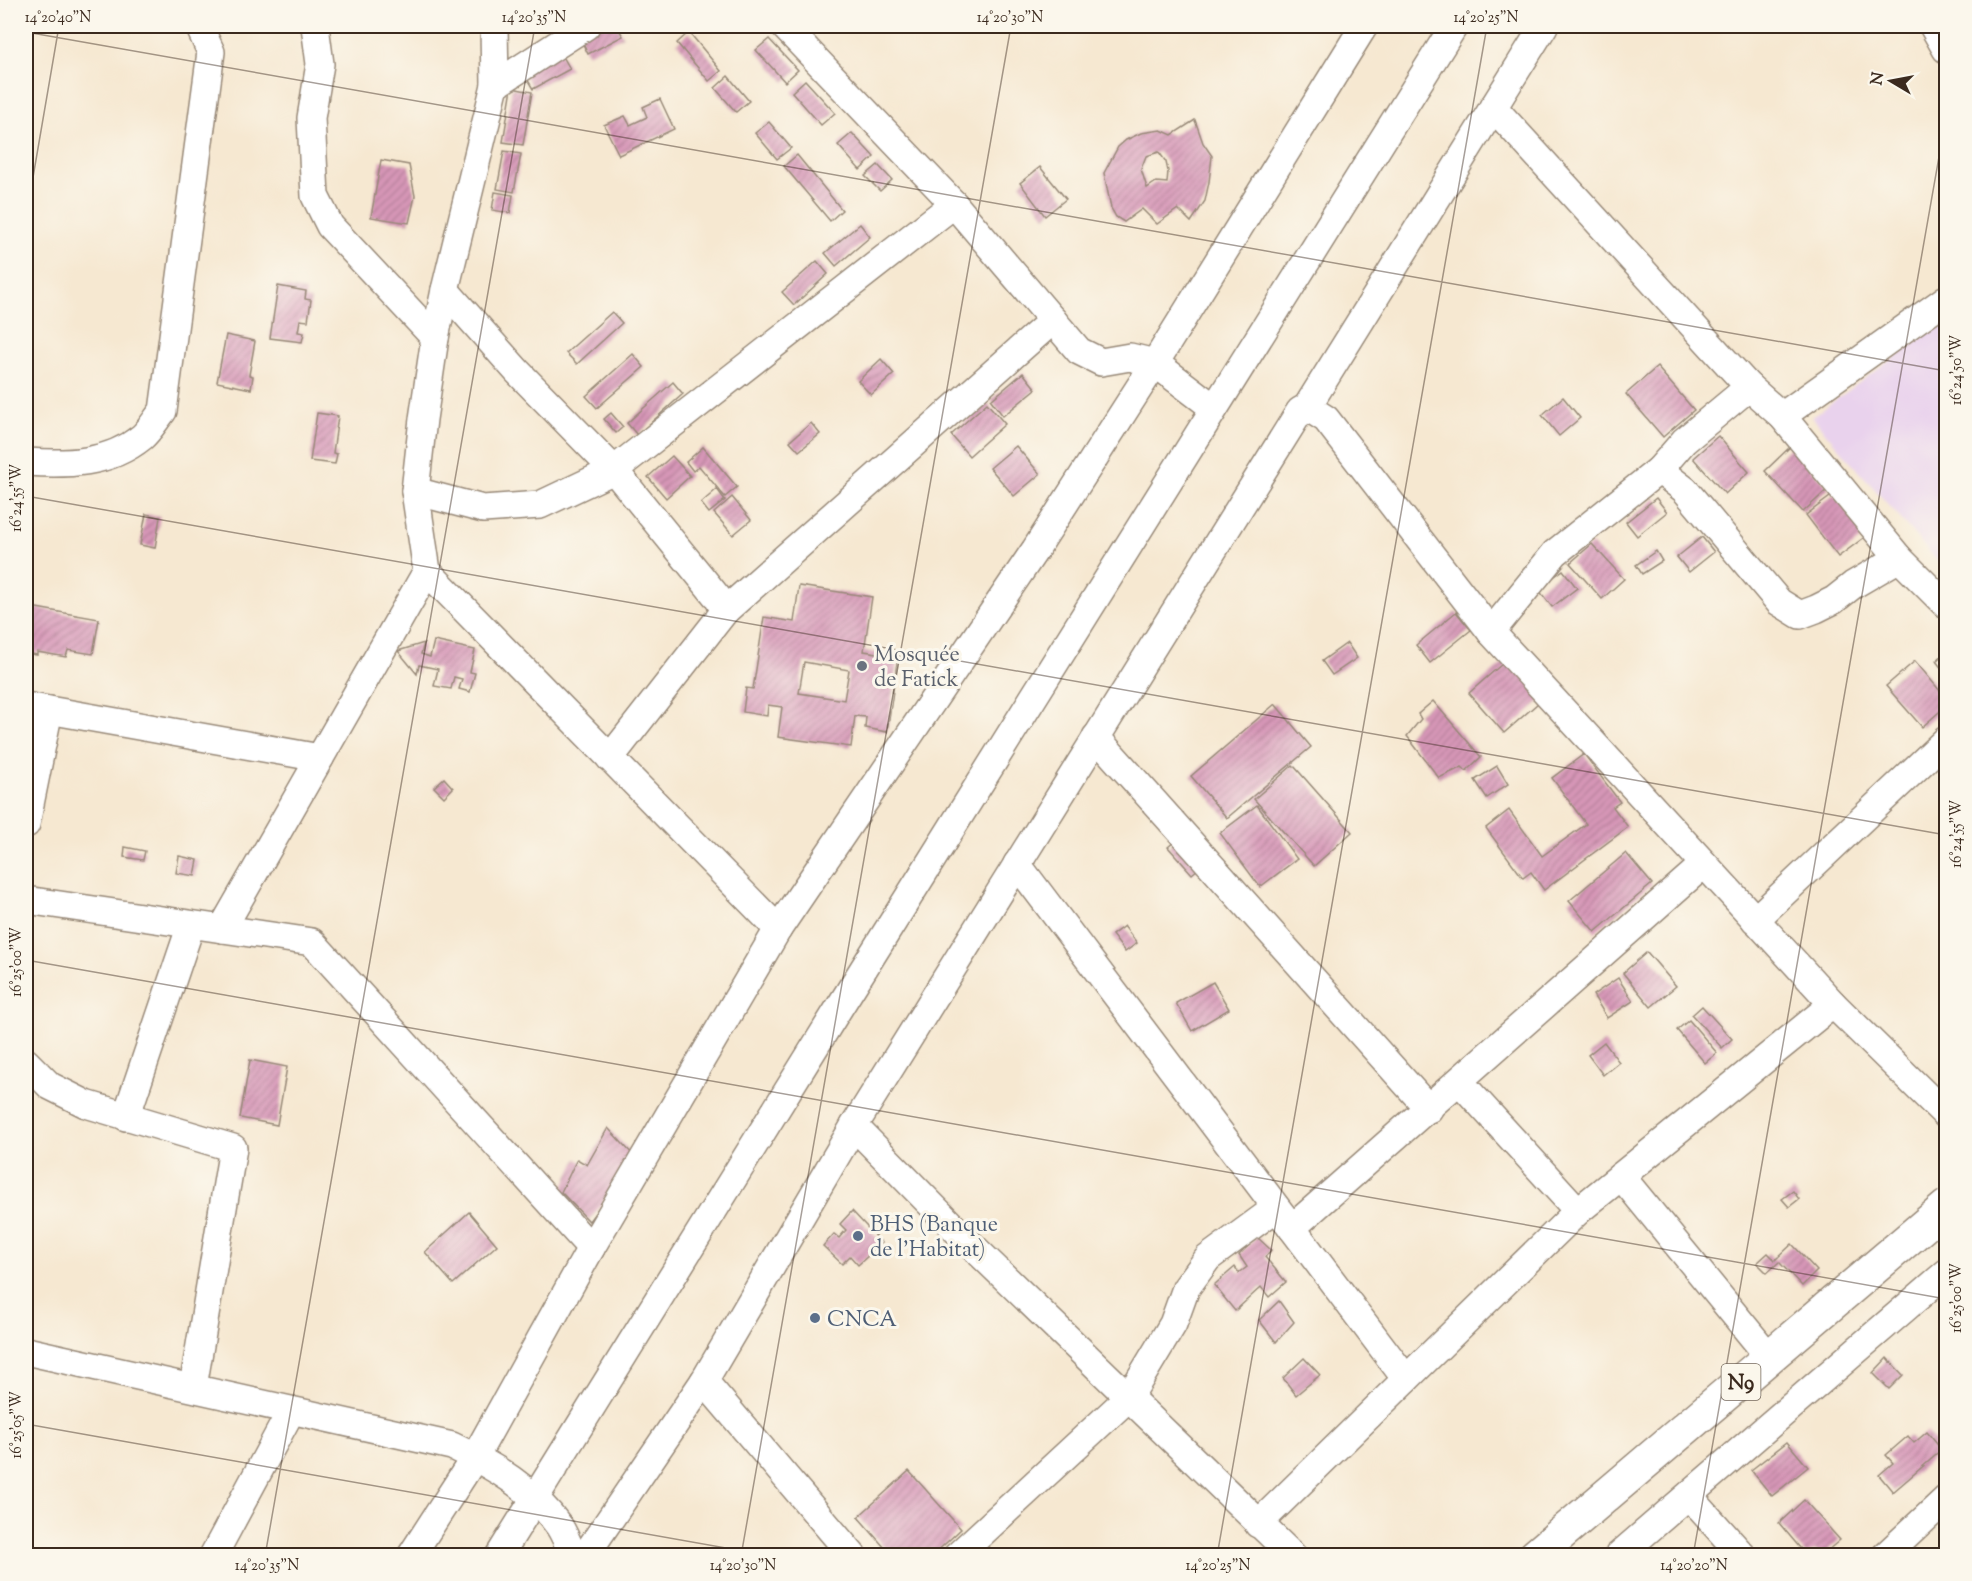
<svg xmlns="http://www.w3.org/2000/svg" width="1972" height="1581" font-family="'Sorts Mill Goudy',serif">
  <defs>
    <pattern id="building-hatch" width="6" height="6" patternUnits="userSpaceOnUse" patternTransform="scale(1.5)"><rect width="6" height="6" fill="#d797b8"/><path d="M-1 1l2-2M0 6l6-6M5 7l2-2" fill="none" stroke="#b07b95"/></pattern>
  </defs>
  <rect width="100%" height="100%" fill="#fbf7ec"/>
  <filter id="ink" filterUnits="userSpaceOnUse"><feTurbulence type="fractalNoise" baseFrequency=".0167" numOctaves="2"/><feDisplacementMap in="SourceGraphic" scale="12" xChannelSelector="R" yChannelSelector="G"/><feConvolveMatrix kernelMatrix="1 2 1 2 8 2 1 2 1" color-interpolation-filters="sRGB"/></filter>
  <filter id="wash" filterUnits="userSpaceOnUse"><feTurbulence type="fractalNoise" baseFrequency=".008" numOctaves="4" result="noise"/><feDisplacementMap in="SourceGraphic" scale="24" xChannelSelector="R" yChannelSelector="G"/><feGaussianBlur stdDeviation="1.35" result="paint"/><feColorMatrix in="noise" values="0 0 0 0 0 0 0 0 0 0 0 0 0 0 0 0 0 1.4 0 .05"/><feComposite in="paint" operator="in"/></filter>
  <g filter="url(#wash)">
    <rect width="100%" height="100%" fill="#f6e8d1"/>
    <!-- built -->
    <polygon fill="#e9d2ed" points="1946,320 1946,571 1812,417"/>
    <g id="blocks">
      <!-- building -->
      <g fill="url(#building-hatch)" fill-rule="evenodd">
        <polygon points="600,26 617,26 623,36 588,54 579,36"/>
        <polygon points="689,32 721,71 709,81 677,43"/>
        <polygon points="769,39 798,70 785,82 756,50"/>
        <polygon points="560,51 570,69 533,89 523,72"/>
        <polygon points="728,76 749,101 736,112 715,88"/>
        <polygon points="805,80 835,113 821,125 792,92"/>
        <polygon points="512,88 532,92 523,145 503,142"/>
        <polygon points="660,99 674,129 619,155 604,125 625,116 630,125 647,117 643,107"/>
        <path d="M1195 120 1203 143 1212 156 1209 182 1205 201 1191 222 1178 209 1157 224 1142 209 1124 222 1116 217 1111 208 1104 173 1118 147 1126 140 1141 133 1161 130 1172 135ZM1159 152 1166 162 1168 171 1167 183 1156 182 1147 188 1141 169 1146 156Z"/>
        <polygon points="769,122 791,148 777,159 755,133"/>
        <polygon points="852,133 874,157 860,170 838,145"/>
        <polygon points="504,151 521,154 514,192 497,189"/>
        <polygon points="797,155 842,210 830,221 784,166"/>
        <polygon points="381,160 409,165 415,196 409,223 371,217"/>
        <polygon points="878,165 892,180 880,191 865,176"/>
        <polygon points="1040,167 1066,199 1045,216 1020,183"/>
        <polygon points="495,192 513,195 510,213 492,210"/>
        <polygon points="860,224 870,237 836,266 825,253"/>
        <polygon points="817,261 828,274 794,305 782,292"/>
        <polygon points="278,286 306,291 305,299 311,300 308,321 300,320 298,332 304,333 302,342 270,338"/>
        <polygon points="612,312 622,323 577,364 566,353"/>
        <polygon points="226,335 255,341 249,375 253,376 251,389 217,382"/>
        <polygon points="633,354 644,367 597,408 586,396"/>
        <polygon points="881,359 894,374 871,395 858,381"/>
        <polygon points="1657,367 1694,410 1663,437 1626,394"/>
        <polygon points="1023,373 1036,389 1003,416 991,400"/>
        <polygon points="673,382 683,394 637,435 627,423"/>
        <polygon points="1563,397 1580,418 1559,436 1542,415"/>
        <polygon points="987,403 1005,424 969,456 951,435"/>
        <polygon points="317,413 338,416 333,453 337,454 335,464 310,461"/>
        <polygon points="611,413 623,427 616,433 604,419"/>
        <polygon points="811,423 820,434 799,451 790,441"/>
        <polygon points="1718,436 1749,472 1725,494 1693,458"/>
        <polygon points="1016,446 1040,474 1014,496 990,468"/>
        <polygon points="1791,446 1829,488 1803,512 1765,471"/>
        <polygon points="703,447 737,487 725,497 699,466 693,471 686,462"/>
        <polygon points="672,456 690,476 666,498 648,477"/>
        <polygon points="717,489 725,500 709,513 701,503"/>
        <polygon points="1834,494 1866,536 1838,557 1806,515"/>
        <polygon points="732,497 751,520 733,535 714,513"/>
        <polygon points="1656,498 1667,512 1637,536 1626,522"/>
        <polygon points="146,514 160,517 155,548 140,545"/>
        <polygon points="1702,537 1714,552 1689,572 1677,557"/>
        <polygon points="1592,544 1624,579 1602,599 1570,563"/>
        <polygon points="1656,551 1662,561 1642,574 1636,565"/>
        <polygon points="1563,570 1577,588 1552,607 1538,589"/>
        <path d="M799 586 872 597 864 651 898 656 887 732 865 728 866 717 855 716 851 747 778 737 782 707 768 705 767 716 743 712 746 688 753 689 764 617 794 622ZM804 662 849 670 844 700 799 693Z"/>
        <polygon points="31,607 99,619 93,654 68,650 66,657 37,652 37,655 26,653 26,636"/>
        <polygon points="1456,612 1471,630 1430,663 1416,645"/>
        <polygon points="434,641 475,650 470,672 475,673 470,692 459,689 462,679 454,677 451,689 434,686 438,669 419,665 417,674 398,651 424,643 421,654 430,657"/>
        <polygon points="1347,643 1357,658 1332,675 1322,661"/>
        <polygon points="1946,652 1946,674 1936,661"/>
        <polygon points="1510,657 1545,697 1504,733 1469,693"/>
        <polygon points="1915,661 1946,698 1946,706 1922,727 1886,686"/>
        <polygon points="1433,701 1481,757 1466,771 1462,767 1439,778 1407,736 1421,719 1418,714"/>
        <polygon points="1275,704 1311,747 1227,818 1191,776"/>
        <polygon points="1584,754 1620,802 1613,807 1628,827 1544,890 1531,872 1523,878 1486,828 1509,810 1542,856 1586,824 1552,778"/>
        <polygon points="1293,765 1352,832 1314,866 1254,799"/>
        <polygon points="1497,766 1508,784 1487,798 1475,780"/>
        <polygon points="444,778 453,788 444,797 434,787"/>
        <polygon points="1257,805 1297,859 1260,887 1220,833"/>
        <polygon points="1175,841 1199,868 1192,874 1168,847"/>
        <polygon points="125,847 145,851 143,860 124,857"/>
        <polygon points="1626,853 1652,884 1595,932 1569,901"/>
        <polygon points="179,856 198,860 195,876 176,873"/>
        <polygon points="1124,926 1137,943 1125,952 1112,935"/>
        <polygon points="1647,952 1676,986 1651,1007 1623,973"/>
        <polygon points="1618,978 1633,1001 1607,1018 1593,995"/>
        <polygon points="1213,982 1229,1009 1192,1031 1176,1003"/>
        <polygon points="1702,1006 1732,1039 1722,1048 1692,1015"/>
        <polygon points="1689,1020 1717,1053 1705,1063 1677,1030"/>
        <polygon points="1604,1042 1619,1062 1603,1075 1588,1055"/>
        <polygon points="250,1060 287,1067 277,1125 240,1118"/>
        <polygon points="608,1128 636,1158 589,1221 561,1192 577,1159 587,1165"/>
        <polygon points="1793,1191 1799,1199 1789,1207 1782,1199"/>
        <polygon points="852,1211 882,1243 858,1265 850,1256 842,1264 823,1246 834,1234 839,1238 846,1230 840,1224"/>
        <polygon points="469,1212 497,1245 453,1284 425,1252"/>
        <polygon points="1257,1237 1271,1250 1265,1257 1286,1282 1269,1297 1261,1287 1235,1311 1214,1285 1235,1267 1239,1273 1247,1267 1239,1255"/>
        <polygon points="1792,1244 1817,1271 1802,1286 1779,1262 1767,1273 1757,1263 1768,1253 1775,1260"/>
        <polygon points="1279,1301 1294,1322 1276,1342 1259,1320"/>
        <polygon points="1304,1358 1320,1375 1296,1395 1283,1378"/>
        <polygon points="1887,1358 1903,1375 1889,1389 1873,1373"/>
        <polygon points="1927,1432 1942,1450 1893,1492 1879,1475 1893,1463 1886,1455 1908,1436 1914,1443"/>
        <polygon points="1787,1442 1808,1467 1772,1496 1751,1470"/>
        <polygon points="909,1471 961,1529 932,1556 892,1556 858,1517"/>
        <polygon points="1804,1500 1840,1540 1821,1556 1815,1550 1806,1555 1779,1523"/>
      </g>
    </g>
  </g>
  <g filter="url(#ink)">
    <use href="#blocks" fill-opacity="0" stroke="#988978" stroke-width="1.5"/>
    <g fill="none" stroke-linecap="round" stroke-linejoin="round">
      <defs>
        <g id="minor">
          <polyline points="315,26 320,64 311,118 315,196 330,226 435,338"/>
          <polyline points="494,26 495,85 445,290 435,338 423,419 415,491 427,571 778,929"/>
          <polyline points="784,26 954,204 1079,351 1101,362 1130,357 1155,363 1214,408"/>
          <polyline points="1933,26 1946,49"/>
          <polyline points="495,85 586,26"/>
          <polyline points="1493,107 1749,387"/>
          <polyline points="445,290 517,371 614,470 718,598 725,611"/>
          <polyline points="1307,407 1326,419 1491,632 1833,1004 1946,1115"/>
          <polyline points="1782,416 1946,299"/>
          <path d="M26 462C67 465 109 464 142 437 150 430 156 419 163 411L211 52 199 26"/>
          <polyline points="1659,470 1684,441 1749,387 1782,416 1899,558 1946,605"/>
          <polyline points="415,491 483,509 540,505 614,470 954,204"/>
          <polyline points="1491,632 1555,553 1659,470 1685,490 1779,602 1800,615 1816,609 1834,600 1853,585 1899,558"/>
          <polyline points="26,706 320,758"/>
          <polyline points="1096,737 1429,1109"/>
          <polyline points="610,758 725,611 1053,320"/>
          <polyline points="26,824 49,710"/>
          <polyline points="1017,864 1406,1379"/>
          <polyline points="26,900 312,942 591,1248"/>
          <polyline points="1755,920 1946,740"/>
          <polyline points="222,929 427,571"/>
          <polyline points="26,1062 50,1086 86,1104 233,1148 193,1387"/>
          <polyline points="1460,1082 1578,1211"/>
          <polyline points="126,1117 191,925"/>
          <polyline points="854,1126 965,1239 1293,1556"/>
          <polyline points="1621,1176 1770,1358"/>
          <polyline points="1292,1228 1703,865"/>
          <path d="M26 1351 452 1446C494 1466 532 1488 559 1526 565 1535 569 1546 573 1556"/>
          <polyline points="704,1381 853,1556"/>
          <polyline points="1689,1496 1743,1556"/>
          <polyline points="1258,1524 1578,1211 1833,1004"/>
          <polyline points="213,1556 291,1411"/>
          <polyline points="411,1556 475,1457 591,1248 778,929 1035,550 1155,363 1364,26"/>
          <polyline points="499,1556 839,1008 1454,26"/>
          <polyline points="585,1556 704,1381 854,1126 1300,411 1307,407 1544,26"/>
          <polyline points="957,1556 1129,1397 1173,1324 1186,1288 1208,1258 1276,1208"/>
          <polyline points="1618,1556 1946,1273"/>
          <polyline points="1885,1556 1946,1499"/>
        </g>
        <polyline id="major" points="1535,1556 1946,1207"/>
      </defs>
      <!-- minor casing -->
      <use href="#minor" stroke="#988978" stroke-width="30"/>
      <!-- major casing -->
      <use href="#major" stroke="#988978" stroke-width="36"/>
      <!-- minor -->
      <use href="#minor" stroke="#fff" stroke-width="27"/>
      <!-- major -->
      <use href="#major" stroke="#fff" stroke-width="33"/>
    </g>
  </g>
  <!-- ticks -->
  <path fill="none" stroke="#3b2a1e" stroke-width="1.5" stroke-opacity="0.45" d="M26 32 1946 371M26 218 59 26M26 496 1946 835M26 960 1946 1299M26 1424 771 1556M265 1556 535 26M741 1556 1011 26M1217 1556 1487 26M1693 1556 1946 117"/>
  <!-- markers -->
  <circle fill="#6b7280" stroke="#fbf7ec" stroke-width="2" cx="862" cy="666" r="6"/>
  <g fill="#5c6f8a" stroke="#fbf7ec" stroke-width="2">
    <circle cx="858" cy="1236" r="6"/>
    <circle cx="815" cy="1318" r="6"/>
  </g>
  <g text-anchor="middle" stroke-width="6" stroke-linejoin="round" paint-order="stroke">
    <!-- shield labels -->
    <rect fill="#fbf7ec" stroke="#75685c" stroke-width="1.5" x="1721.5" y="1364" width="39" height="36" rx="4.5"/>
    <g font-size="21" font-weight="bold" fill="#3b2a1e">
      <text x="1741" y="1389">N9</text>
    </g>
    <!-- worship labels -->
    <g font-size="22" fill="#5b616d" stroke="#fbf7ec" text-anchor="start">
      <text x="874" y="661">Mosquée<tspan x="874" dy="25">de Fatick</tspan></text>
    </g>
    <!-- service labels -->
    <g font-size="22" fill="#4e5e75" stroke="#fbf7ec" text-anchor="start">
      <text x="870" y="1231">BHS (Banque<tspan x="870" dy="25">de l'Habitat)</tspan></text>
      <text x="827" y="1326">CNCA</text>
    </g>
  </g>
  <!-- margin -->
  <rect width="1972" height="1581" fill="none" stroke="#fbf7ec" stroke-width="66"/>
  <!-- north arrow -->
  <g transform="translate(1891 81) rotate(280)" stroke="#fbf7ec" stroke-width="4.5" paint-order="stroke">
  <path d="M0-4.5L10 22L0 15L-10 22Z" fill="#3b2a1e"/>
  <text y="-9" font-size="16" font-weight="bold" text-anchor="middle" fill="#3b2a1e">N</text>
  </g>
  <rect x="33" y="33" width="1906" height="1515" fill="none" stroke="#3b2a1e" stroke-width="2"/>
  <g font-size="15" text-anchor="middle" fill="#3b2a1e">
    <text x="58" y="22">14°20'40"N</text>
    <text x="534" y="22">14°20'35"N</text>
    <text x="1010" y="22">14°20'30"N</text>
    <text x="1486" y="22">14°20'25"N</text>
    <text transform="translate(1956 370) rotate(-90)" y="5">16°24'50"W</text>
    <text transform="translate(16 498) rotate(-90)" y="5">16°24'55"W</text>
    <text transform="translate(1956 834) rotate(-90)" y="5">16°24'55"W</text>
    <text transform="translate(16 962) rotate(-90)" y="5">16°25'00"W</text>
    <text transform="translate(1956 1298) rotate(-90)" y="5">16°25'00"W</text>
    <text transform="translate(16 1425) rotate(-90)" y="5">16°25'05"W</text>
    <text x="267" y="1570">14°20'35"N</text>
    <text x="743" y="1570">14°20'30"N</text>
    <text x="1218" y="1570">14°20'25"N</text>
    <text x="1694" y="1570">14°20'20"N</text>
  </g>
</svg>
